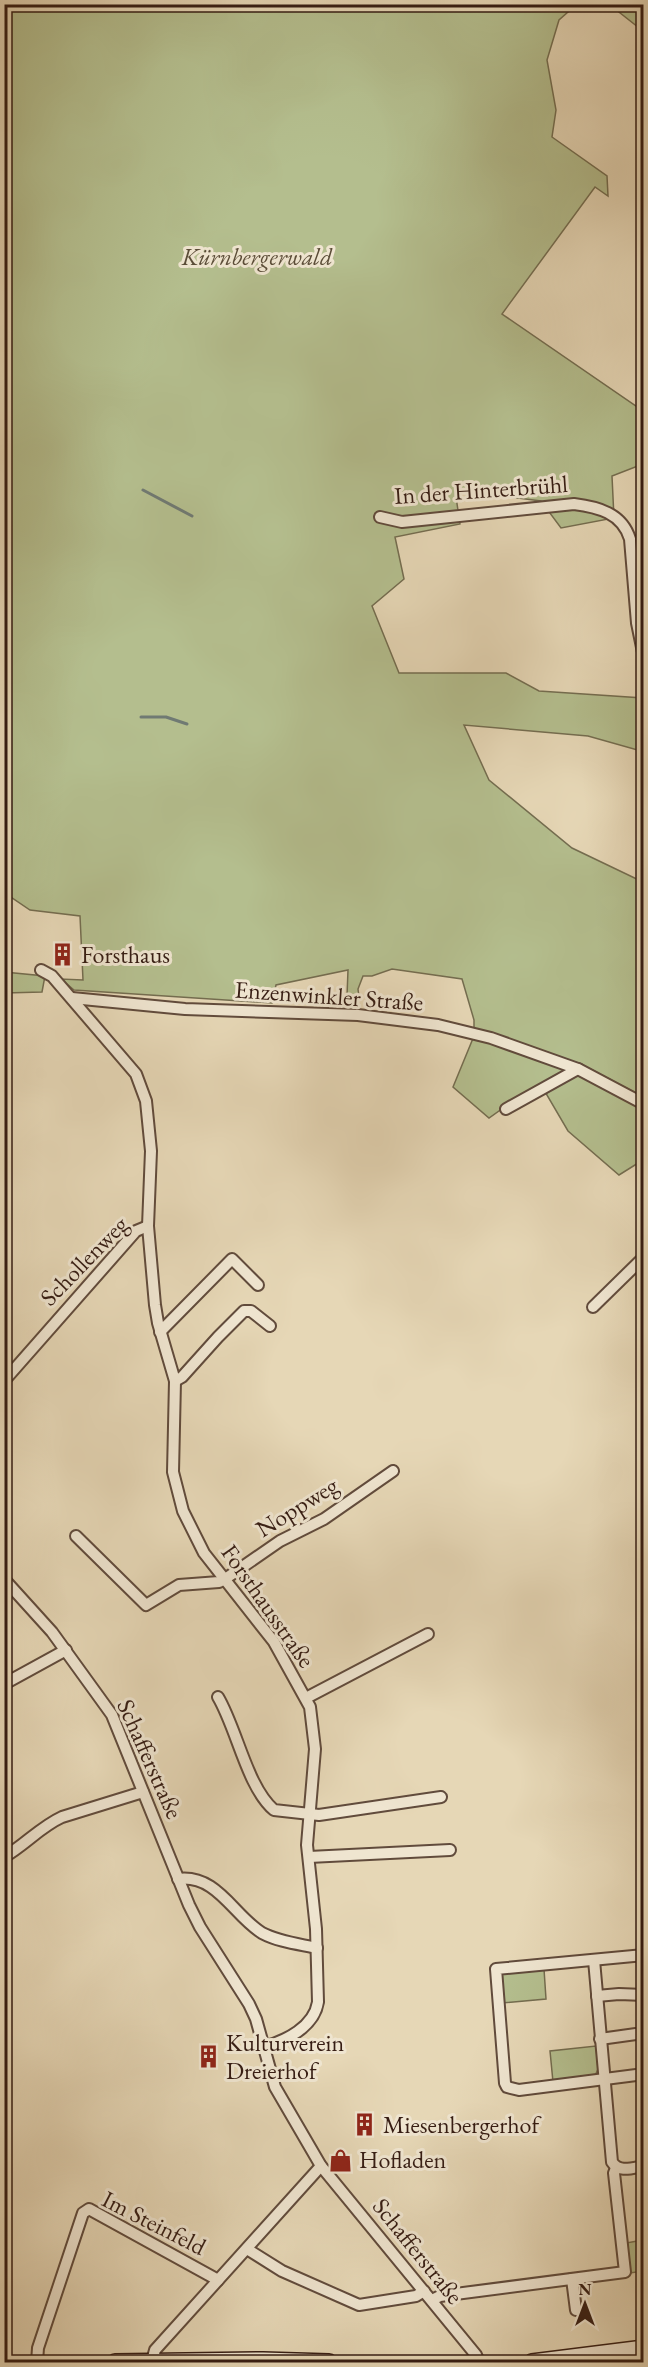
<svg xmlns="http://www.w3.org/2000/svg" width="648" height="2367" font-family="'EB Garamond',serif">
  <rect width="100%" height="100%" fill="#e6d7b6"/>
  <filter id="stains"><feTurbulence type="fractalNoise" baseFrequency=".00333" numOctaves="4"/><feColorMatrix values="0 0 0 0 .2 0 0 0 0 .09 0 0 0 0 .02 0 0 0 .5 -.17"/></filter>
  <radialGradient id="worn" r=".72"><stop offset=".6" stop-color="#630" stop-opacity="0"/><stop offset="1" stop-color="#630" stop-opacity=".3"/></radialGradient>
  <!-- green -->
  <g fill="#b4be8e" stroke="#746d50" stroke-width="1.5">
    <polygon points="4,5 581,5 576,5 559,20 547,60 556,110 552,137 607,176 608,196 595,187 502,314 643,411 643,464 612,476 614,518 561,528 541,501 455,490 460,524 395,537 404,579 372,606 399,673 506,673 539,691 643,698 644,750 641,751 588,736 464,725 489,780 572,848 643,882 643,1097 581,1064 474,1029 474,1020 462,979 392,969 372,976 363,976 358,989 359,997 347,996 348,970 276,985 272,1003 74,990 61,979 83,980 80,916 30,910 5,893"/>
    <polygon points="610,5 643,5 643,31"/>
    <polygon points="4,972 45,976 42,992 5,993"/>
    <polygon points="474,1036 569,1069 513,1101 489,1118 453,1087"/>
    <polygon points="577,1071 643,1107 643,1160 619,1175 568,1131 544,1090"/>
    <polygon points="544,1969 546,1999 502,2003 501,1975 505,1973"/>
    <polygon points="596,2046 598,2069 595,2076 553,2082 550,2051"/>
    <polygon points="643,2240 643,2271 630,2273 626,2243"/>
  </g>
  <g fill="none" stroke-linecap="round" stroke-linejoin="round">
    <!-- stream -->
    <g stroke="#707a73" stroke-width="3">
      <polyline points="143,490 192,516"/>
      <polyline points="141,717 166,717 187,724"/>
    </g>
    <defs>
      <g id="street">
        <path d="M380 517 402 522 574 504C598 507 622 513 630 539L637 623 644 657"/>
        <path d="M41 970 52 976 136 1074 146 1101 151 1151 148 1226 155 1305 158 1323 175 1381 173 1472 183 1511 204 1553 274 1642 310 1707 315 1749 307 1845 316 1929 318 2002C314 2027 286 2041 263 2047"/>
        <polyline points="72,998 185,1009 358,1015 438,1025 491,1038 578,1069 644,1104"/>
        <polyline points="506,1109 578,1069"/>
        <polyline points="593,1307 644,1257"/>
        <polyline points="160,1332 232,1259 258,1285"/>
        <polyline points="4,1381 136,1231 148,1226"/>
        <polyline points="175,1381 182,1377 218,1337 244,1311 251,1311 270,1326"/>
        <polyline points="76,1536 146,1605 179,1585 219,1582 225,1579 280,1541 324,1519 393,1471"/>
        <polyline points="4,1579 52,1632 112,1715 189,1905 200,1927 249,2004 256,2019 275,2087 321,2166 476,2355 479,2362"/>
        <polyline points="4,1684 66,1650"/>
        <path d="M218 1697C237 1729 247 1787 274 1810L319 1815 441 1797"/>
        <polyline points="306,1698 428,1634"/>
        <path d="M4 1857C25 1845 40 1827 62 1817L143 1792"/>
        <polyline points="309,1857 450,1850"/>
        <path d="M178 1879C217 1874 233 1915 262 1933 279 1942 299 1944 317 1948"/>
        <polyline points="644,1955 496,1969 505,2083 507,2087 519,2090 644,2074"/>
        <path d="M594 1960 612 2162C619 2173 632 2168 644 2166"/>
        <polyline points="597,1996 619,1994 644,1995"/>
        <polyline points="600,2039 636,2034 644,2035"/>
        <polyline points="247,2249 282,2271 359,2305 416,2296 424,2291"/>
        <polyline points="572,2279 576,2310"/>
        <polyline points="432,2300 440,2296 625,2272 614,2173 616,2168"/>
        <polyline points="152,2361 155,2350 321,2166"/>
        <polyline points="37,2362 38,2348 83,2213 89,2209 218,2280"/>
      </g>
      <g id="secondary">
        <polyline points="115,2362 263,2360 329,2362"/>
        <polyline points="532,2362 644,2348"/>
      </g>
    </defs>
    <!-- street casing -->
    <use href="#street" stroke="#614b3c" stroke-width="14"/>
    <!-- secondary casing -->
    <use href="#secondary" stroke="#351c13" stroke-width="18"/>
    <!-- street -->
    <use href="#street" stroke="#efe5d0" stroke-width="10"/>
    <!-- secondary -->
    <use href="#secondary" stroke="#efe5d0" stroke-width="15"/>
  </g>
  <!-- icons -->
  <defs>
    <symbol id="building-bare" viewBox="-9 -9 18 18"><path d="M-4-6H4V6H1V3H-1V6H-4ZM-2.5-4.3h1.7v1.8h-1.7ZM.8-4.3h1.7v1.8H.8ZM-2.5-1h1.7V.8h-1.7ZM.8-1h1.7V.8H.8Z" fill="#8f2418" stroke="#efe5d0" stroke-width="2.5" paint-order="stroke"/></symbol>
    <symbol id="shop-bare" viewBox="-9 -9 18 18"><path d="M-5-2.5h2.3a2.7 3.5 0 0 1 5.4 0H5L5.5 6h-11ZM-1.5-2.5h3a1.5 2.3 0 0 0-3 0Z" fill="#8f2418" stroke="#efe5d0" stroke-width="2.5" paint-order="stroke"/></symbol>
  </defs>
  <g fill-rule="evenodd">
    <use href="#building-bare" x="46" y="938" width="33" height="33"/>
    <use href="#building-bare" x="192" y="2040" width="33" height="33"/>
    <use href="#building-bare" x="348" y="2108" width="33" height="33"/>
    <use href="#shop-bare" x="324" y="2144" width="33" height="33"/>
  </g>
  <g text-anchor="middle" stroke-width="6" stroke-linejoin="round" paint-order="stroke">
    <!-- park labels -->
    <g font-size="24" font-style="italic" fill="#5b4d38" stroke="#efe5d0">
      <text x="257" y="265">Kürnbergerwald</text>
    </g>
    <!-- street labels -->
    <g font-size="24" fill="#351c13" stroke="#efe5d0">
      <text transform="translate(481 490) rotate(-4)" y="8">In der Hinterbrühl</text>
      <text transform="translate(329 996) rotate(4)" y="8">Enzenwinkler Straße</text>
      <text transform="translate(84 1261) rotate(-46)" y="8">Schollenweg</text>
      <text transform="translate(297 1507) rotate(-32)" y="8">Noppweg</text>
      <text transform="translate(268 1606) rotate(55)" y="8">Forsthausstraße</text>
      <text transform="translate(150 1759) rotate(66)" y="8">Schafferstraße</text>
      <text transform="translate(154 2223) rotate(27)" y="8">Im Steinfeld</text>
      <text transform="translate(418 2251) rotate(51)" y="8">Schafferstraße</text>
    </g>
    <!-- poi labels -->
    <g font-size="24" fill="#351c13" stroke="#efe5d0" text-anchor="start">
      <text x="81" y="963">Forsthaus</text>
      <text x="226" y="2051">Kulturverein<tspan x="226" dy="28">Dreierhof</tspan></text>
      <text x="383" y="2133">Miesenbergerhof</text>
      <text x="359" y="2168">Hofladen</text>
    </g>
  </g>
  <!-- margin -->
  <rect width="648" height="2367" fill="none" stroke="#e6d7b6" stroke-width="24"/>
  <rect x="6" y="6" width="636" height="2355" fill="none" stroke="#351c13" stroke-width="3"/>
  <rect x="12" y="12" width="624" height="2343" fill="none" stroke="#351c13" stroke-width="1.5"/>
  <!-- north arrow -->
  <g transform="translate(585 2304)" stroke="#efe5d0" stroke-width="4.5" paint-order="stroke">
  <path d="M0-4.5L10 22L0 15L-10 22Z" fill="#351c13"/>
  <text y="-9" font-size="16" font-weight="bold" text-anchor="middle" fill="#351c13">N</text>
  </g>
  <rect width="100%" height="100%" filter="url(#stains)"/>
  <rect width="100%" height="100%" fill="url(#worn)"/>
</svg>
